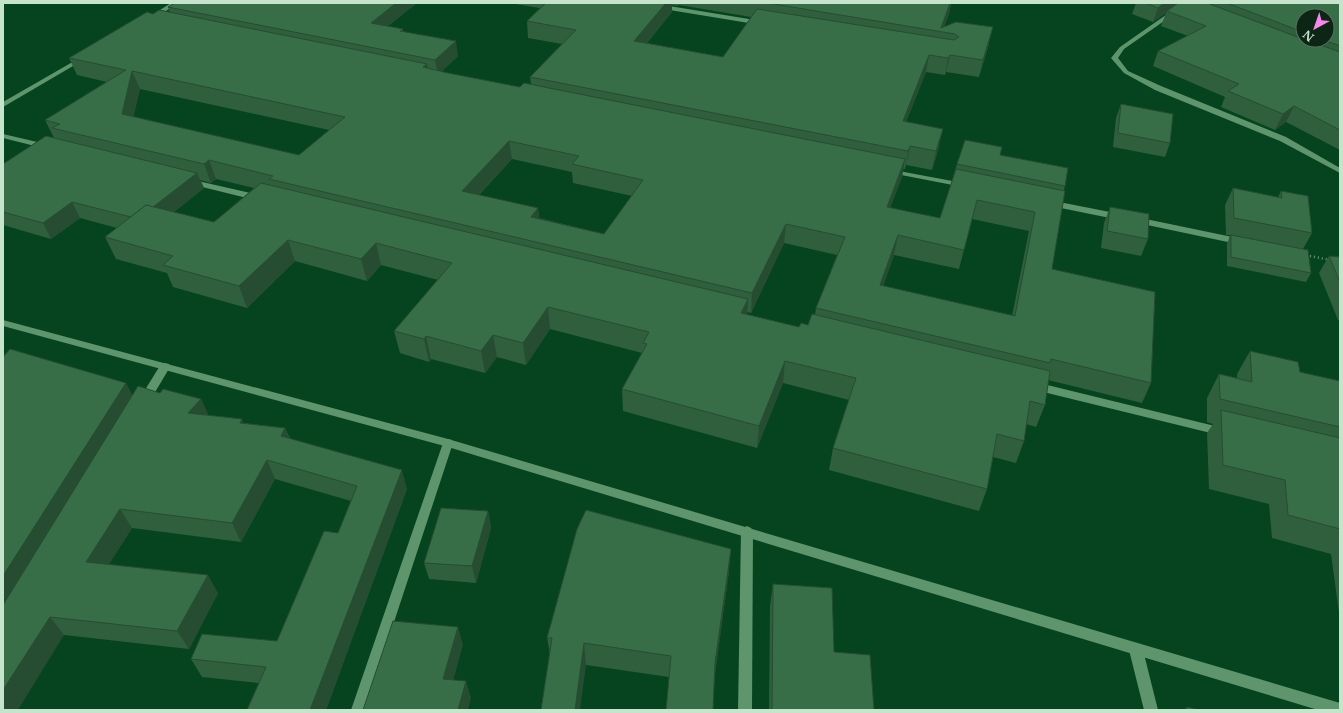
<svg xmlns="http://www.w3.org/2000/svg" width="1343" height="713" font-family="'Libre Baskerville',serif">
  <rect width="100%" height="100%" fill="#06431f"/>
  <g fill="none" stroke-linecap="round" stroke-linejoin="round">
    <!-- path -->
    <polyline stroke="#6e9a7d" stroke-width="2.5" stroke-dasharray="1 3" stroke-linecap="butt" points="1310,256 1330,260"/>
    <!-- street -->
    <g fill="#5e956c" fill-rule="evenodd">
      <polygon points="171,3 179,3 154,18 149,17"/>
      <polygon points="636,3 651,3 761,21 764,23 761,25 639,5"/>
      <polygon points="1183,3 1190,3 1124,49 1118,58 1128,71 1161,86 1286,137 1340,168 1340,173 1280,141 1155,90 1124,73 1111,58 1120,47"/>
      <polygon points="83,56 85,57 85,59 3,107 3,102"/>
      <polygon points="3,134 50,145 51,147 47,149 3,138"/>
      <polygon points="888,169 963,183 967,185 963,187 891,173 887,171"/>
      <polygon points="186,179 189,179 259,195 263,198 259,201 186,183"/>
      <polygon points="1049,200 1120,214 1124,217 1120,220 1046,205 1045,203"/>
      <polygon points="1136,217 1242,239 1246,242 1242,245 1133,222 1132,220"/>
      <polygon points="165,363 169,364 170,367 148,404 140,404 139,401 140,398 161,364"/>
      <polygon points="1035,382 1223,428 1227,429 1228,432 1227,435 1223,436 1031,389 1030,386 1031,383"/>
      <polygon points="448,439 452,440 453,443 365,710 351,710 443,443 444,440"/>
      <polygon points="747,526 751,528 753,531 752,710 738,710 741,531 743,528"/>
      <polygon points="1136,644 1141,646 1143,650 1158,710 1144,710 1129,650 1131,646"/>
    </g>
    <!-- secondary -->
    <polygon fill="#5e956c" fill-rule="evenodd" points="3,320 448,439 1340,703 1340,710 1318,710 448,447 3,326"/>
  </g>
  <!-- wall -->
  <g fill="#2f5f3d" fill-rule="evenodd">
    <path d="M417 3 388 26 403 29V32L458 56 441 72 520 87 531 84 530 77 562 44 528 38 527 21 540 8 509 3H951L949 14 944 27 989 44 979 77 946 72 945 75 926 72 906 122 939 147 932 170 906 165 905 169H903L902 177 890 208 940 218 957 164 1000 155 1065 186 1064 190 1052 269 1151 383 1142 403 1048 380 1045 405 1036 427 1026 424 1024 441 1016 463 993 457 987 489 979 511 829 470 833 448 849 400 783 383 757 448 623 411 622 389 642 353 550 329 526 365 497 357 485 373 431 359 429 362 400 353 394 331 438 280 381 265 367 281 295 261 247 308 173 287 167 273 116 259 105 237 117 228 80 218 51 239 3 225V164L54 138 45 120 107 82 77 75 69 58 153 14 170 13 168 7ZM672 5 678 6 679 5 751 17 723 57 647 43 672 12ZM140 89 329 130 299 155 133 117ZM512 159 572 172 573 183 632 196 604 234 539 218 538 208 479 195ZM216 179 254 188 214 222 174 212 204 188 200 180 211 183ZM972 219 1029 231 1012 316 883 286 894 255 959 269ZM784 243 837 255 816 308 815 315 808 325 799 327 747 315V312L751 313Z"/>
    <path d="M1136 3H1176L1175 5 1178 3H1340V150L1286 122 1275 130 1221 107 1225 97 1153 66 1158 51 1188 36 1161 26 1166 13 1153 22 1132 14ZM1303 16 1327 40H1303Z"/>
    <polygon points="1121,104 1170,143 1165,157 1113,147 1116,118"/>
    <polygon points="1233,188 1278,197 1281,191 1312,233 1303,249 1311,273 1306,282 1227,266 1227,244 1230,235 1226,235 1225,205"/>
    <polygon points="1110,207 1148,239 1141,256 1101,248 1104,223"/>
    <polygon points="1329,256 1340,257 1340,320 1338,320 1319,273"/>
    <polygon points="1250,351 1300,372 1340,381 1340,613 1339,613 1331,554 1272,538 1269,504 1209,489 1207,433 1213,424 1207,422 1207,398 1219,374 1237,378 1237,374"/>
    <polygon points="160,393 201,399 208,415 244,423 285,428 290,438 407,489 326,710 247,710 259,683 202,677 191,659 277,641 338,533 351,501 275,479 241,542 132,528 109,564 218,593 189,649 64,635 3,710"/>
    <polygon points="488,511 491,528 476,583 429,579 424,563"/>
    <polygon points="729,571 714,679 669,677 586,665 550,654 547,638"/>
    <polygon points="773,584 834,652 874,710 769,710 770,606"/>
    <polygon points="1187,707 1199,710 1184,710"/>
  </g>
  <!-- shaded-wall -->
  <g fill="#264d32">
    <polygon points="396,3 417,3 374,37 371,23"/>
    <polygon points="666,3 672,3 672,12 634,58 634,41"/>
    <polygon points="950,3 951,3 949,14 942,32 941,28"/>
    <polygon points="1164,3 1176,3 1174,7 1167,11 1166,13 1153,22 1158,8"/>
    <polygon points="993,27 989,44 979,77 983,60"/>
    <polygon points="456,41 458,56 438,75 435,60"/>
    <polygon points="929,55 926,72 899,139 903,121"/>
    <polygon points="950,55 946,72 945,75 948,58"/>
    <polygon points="427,64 431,81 423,67"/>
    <polygon points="132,71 140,89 130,132 122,114"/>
    <polygon points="1294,106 1286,122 1275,130 1283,114"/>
    <polygon points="943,129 939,147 932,170 936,151"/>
    <polygon points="509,141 512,159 465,209 462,191"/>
    <polygon points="910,146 906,165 905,169 908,151"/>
    <polygon points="905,159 902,177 883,226 887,207"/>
    <polygon points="209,160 216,179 211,183 204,164"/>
    <polygon points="197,173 204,188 145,235 138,219"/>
    <polygon points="72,202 80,218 51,239 43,223"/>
    <polygon points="538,208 540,227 531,217"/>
    <polygon points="786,224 784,243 751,313 752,293"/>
    <polygon points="898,235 894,255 877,304 880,285"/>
    <polygon points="288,240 295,261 247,308 239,286"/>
    <polygon points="376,243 381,265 367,281 361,259"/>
    <polygon points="748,299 747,321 741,313"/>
    <polygon points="548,307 550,329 526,365 523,343"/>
    <polygon points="493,335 497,357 485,373 481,351"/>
    <polygon points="426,336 431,359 429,362 424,339"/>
    <polygon points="785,361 783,383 757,448 759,426"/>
    <polygon points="126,383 136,402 3,619 3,576"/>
    <polygon points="201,399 210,418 188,413"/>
    <polygon points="242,419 251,438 240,423"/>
    <polygon points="285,428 293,447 281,436"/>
    <polygon points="267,460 275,479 241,542 232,523"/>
    <polygon points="402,470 407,489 326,710 310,710"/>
    <polygon points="120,509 132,528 99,580 86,562"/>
    <polygon points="488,511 491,528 476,583 472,566"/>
    <polygon points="731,549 729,571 714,684 715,663"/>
    <polygon points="208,575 218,593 189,649 177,631"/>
    <polygon points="50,617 64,635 18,710 3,710 3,690"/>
    <polygon points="458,627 463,645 449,696 443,679"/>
    <polygon points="584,643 586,665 580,710 575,710"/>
    <polygon points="466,681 471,698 468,710 458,710"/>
  </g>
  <!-- building -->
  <g fill="#376e47" stroke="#264d32" fill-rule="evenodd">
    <polygon points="175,3 396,3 371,23 403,29 400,31 456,41 435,60 168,7"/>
    <polygon points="546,3 666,3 634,41 723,57 757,9 954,40 959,37 955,34 768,3 950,3 941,28 956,22 993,27 983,60 950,55 948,58 929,55 903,121 943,129 936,151 910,146 908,151 530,77 576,30 527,21"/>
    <polygon points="1146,3 1164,3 1158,8"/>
    <polygon points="1178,3 1207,3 1303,39 1303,40 1307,40 1340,52 1340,130 1294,106 1283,114 1228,91 1239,84 1158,51 1206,26 1167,11"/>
    <polygon points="1227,3 1340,3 1340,46 1324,40 1327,40 1327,16 1303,16 1303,32"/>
    <path d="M159 10 427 64 423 67 448 73 520 87 524 83 905 159 887 207 940 218 956 169 1065 191 1052 269 1155 292 1151 383 1051 359 1050 363 816 308 845 237 786 224 752 293 269 179 273 176 209 160 204 164 52 128 60 124 45 120 126 70 69 58 147 12 153 14ZM132 71 345 117 299 155 122 114ZM509 141 579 156 572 164 643 180 604 234 531 217 538 208 462 191ZM977 200 1035 212 1015 316 880 285 898 235 964 250Z"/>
    <polygon points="1121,104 1173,114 1170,143 1118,133"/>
    <polygon points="46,136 197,173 153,207 146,205 131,217 72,202 43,223 3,212 3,164"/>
    <polygon points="965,140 1002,147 1000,155 1068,168 1065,186 957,164"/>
    <polygon points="261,183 748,299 741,313 799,327 801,323 808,325 812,314 1050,371 1045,405 1030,401 1024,441 997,434 987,489 833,448 856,378 785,361 759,426 622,389 647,344 643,343 649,332 548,307 523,343 493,335 481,351 426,336 424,339 394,331 452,263 376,243 361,259 288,240 239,286 163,265 173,256 105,237 146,205 214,222"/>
    <polygon points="1233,188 1282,198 1281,191 1308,196 1312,233 1234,218"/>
    <polygon points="1110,207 1149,214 1148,239 1107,231"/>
    <polygon points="1231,235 1308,250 1311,273 1231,257"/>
    <polygon points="1329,256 1340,257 1340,282"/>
    <polygon points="10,349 126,383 3,576 3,357"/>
    <polygon points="1250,351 1298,362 1300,372 1340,381 1340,427 1220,399 1219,374 1252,382"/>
    <polygon points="138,386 160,393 163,389 201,399 188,413 242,419 240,423 285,428 281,436 402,470 310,710 247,710 266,667 191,659 202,634 277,641 324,531 338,533 357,486 267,460 232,523 120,509 86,562 208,575 177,631 50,617 3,690 3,605"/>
    <polygon points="1221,410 1340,438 1340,529 1288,515 1285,480 1223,465"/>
    <polygon points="441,508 488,511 472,566 424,563"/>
    <polygon points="586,510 731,549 715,663 713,710 666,710 671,656 584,643 575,710 541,710 552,638 547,638 577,529"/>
    <polygon points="773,584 832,588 834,652 870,655 874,710 772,710"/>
    <polygon points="393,621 458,627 443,679 466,681 458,710 363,710"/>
    <polygon points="1187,707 1199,710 1188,710"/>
  </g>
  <!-- border -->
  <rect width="1343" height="713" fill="none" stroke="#c6e3cc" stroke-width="8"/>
  <!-- north arrow -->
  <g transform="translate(1315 28) rotate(220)"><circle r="19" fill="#0d2514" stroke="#57715e"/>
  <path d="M0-3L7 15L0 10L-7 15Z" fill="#f888eb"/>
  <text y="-6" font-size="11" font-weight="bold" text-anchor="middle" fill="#c6e3cc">N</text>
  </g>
</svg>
